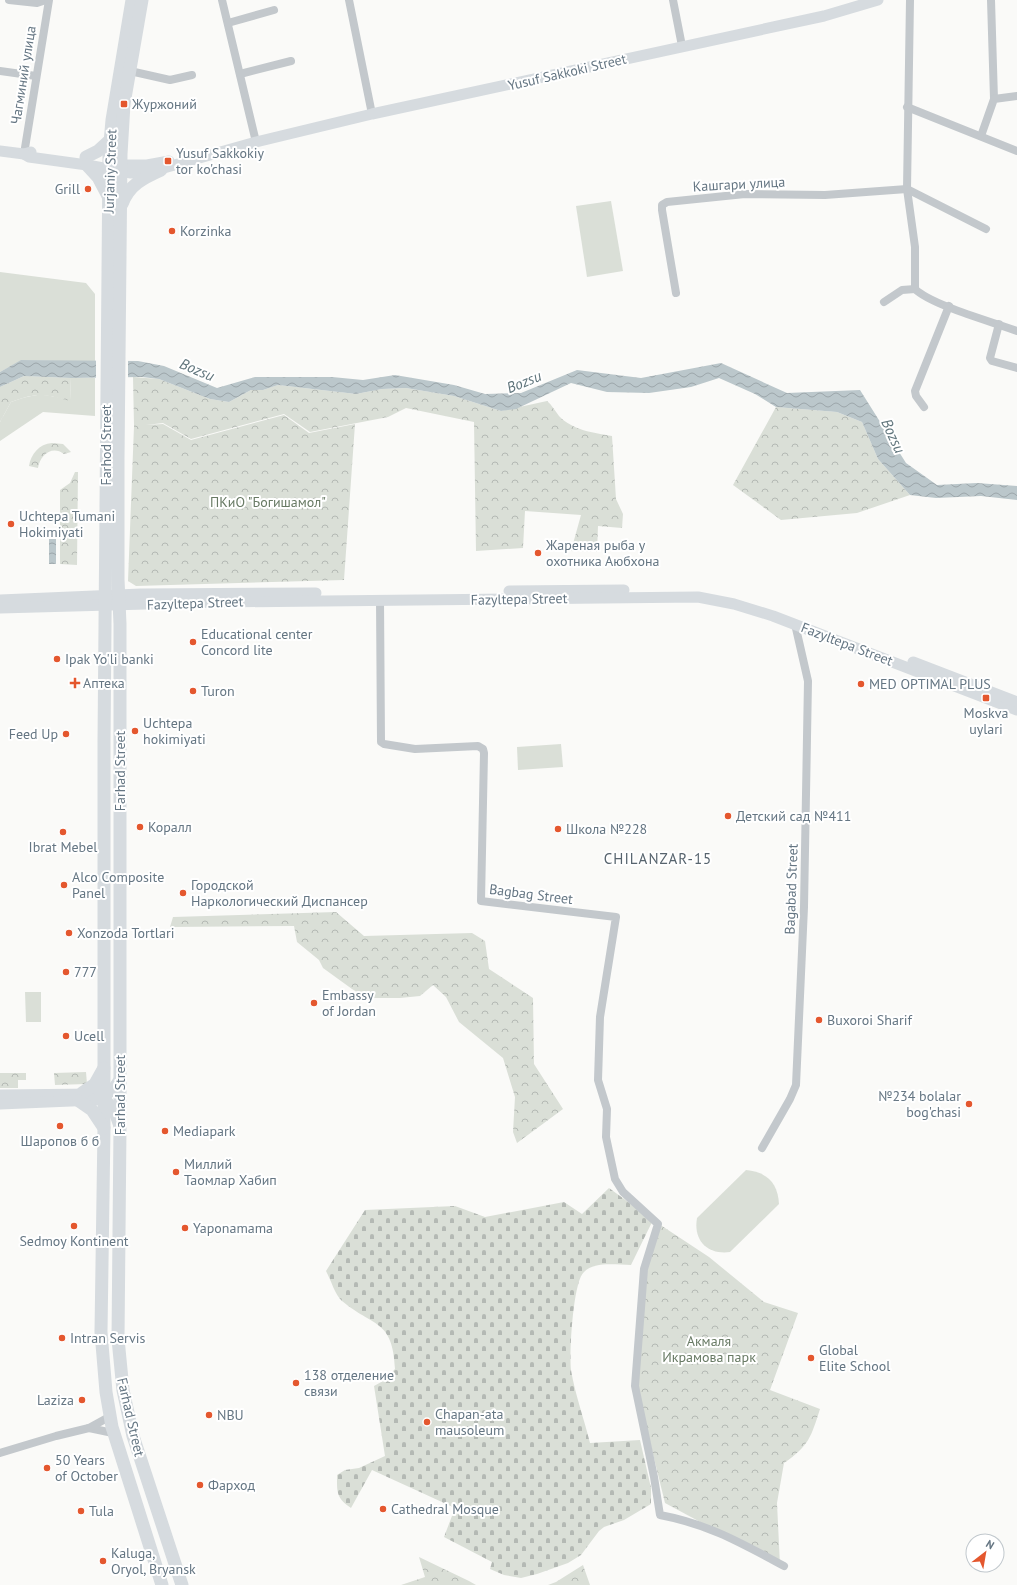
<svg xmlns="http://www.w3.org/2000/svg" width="1017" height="1585" font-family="'PT Sans',sans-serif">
  <defs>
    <pattern id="forest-crowns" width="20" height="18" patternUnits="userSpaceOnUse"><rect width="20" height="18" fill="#dadfd7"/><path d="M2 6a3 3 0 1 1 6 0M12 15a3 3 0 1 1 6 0" fill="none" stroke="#b4b9b4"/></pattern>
    <pattern id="cemetery-stones" width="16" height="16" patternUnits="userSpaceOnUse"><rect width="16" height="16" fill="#dadfd7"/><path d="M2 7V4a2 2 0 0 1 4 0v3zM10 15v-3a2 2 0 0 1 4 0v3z" fill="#b4b9b4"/></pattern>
    <pattern id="water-waves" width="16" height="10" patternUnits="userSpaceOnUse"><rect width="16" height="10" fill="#bbc7cb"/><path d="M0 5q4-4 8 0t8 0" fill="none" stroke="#9ca6aa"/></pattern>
  </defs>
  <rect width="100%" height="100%" fill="#fafaf8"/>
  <!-- grass -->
  <g fill="#dadfd7">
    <polygon points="611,201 623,271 587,277 576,206"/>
    <polygon points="0,272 86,283 95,294 95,362 22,360 0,372"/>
    <path d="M71 378H95V416L43 412 0 441V422L11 402C39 392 42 394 70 400Z"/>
    <polygon points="561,744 563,767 518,770 517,747"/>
    <polygon points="25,992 41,992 41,1022 26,1022"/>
    <path d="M746 1170C767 1172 778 1183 779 1204L730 1252C708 1255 693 1241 697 1218Z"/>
  </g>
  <!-- forest -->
  <g fill="url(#forest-crowns)">
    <path d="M24 376 71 378 70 401C42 394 40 392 11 402L0 422V387Z"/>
    <path d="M133 377 159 379 210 399 229 402 251 390H263L278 385 356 394 382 389 406 388 454 396 501 411 547 401C552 405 555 411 559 416 572 430 594 433 612 436L616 499 623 514 622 528 598 526 597 552 571 551 581 515 525 511 523 548 476 551 474 422 406 408 388 417 310 432 284 414 191 439 163 423 146 425 163 424 191 440 284 415 309 433 355 424 344 580 136 586 128 581 134 426Z"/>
    <polygon points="776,407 837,412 862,422 878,459 910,495 857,513 781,520 733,485"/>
    <path d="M52 443 63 444 71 452 64 454C52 445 40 455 38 468L29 466C31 454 39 444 52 443Z"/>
    <polygon points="75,472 78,472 77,565 60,564 60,490 70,483"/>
    <polygon points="336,912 364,936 472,933 485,941 489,969 533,998 534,1064 563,1109 517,1143 513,1132 515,1097 503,1058 459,1022 446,997 433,985 420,996 400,998 367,998 352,989 323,968 319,960 297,942 294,926 170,927 173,917"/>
    <polygon points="86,1072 87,1084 55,1085 54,1073"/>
    <polygon points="0,1073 26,1073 26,1080 18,1080 18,1088 0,1088"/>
    <path d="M659 1224 709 1257 764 1302 798 1313 770 1390 820 1409C811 1437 809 1446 784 1463L777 1503 780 1565 665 1503 637 1389 640 1270Z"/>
    <polygon points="419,1557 469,1581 476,1585 401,1585 425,1577"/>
    <polygon points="583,1565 590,1585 548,1585 556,1582"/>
  </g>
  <!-- cemetery -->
  <path fill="url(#cemetery-stones)" d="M609 1188 653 1220 631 1265C616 1265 595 1261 584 1272 573 1281 569 1354 571 1370 575 1394 584 1419 590 1443L640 1440 651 1488V1504L624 1520 604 1527 599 1531 581 1555 568 1563 537 1574 521 1578 504 1575 490 1569 492 1562 444 1537 455 1508 372 1470 351 1508C336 1498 337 1492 337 1475L345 1470 359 1468 385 1456 374 1386 383 1381 395 1369C393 1319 373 1327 342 1301 335 1295 331 1280 326 1271L365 1210 455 1206 485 1217 564 1202 582 1214Z"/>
  <!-- water -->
  <g fill="url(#water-waves)">
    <polygon points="21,360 138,361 164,366 217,388 255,377 332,377 363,380 395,375 454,385 485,394 521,393 577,370 641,378 721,363 787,393 860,390 906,463 937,485 977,483 1017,486 1017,500 981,496 936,498 910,495 878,459 862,422 837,412 776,407 755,394 719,378 691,387 649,393 607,392 571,383 516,409 501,411 454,396 406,388 382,389 356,394 278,385 263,390 251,390 229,402 210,399 159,379 142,377 71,378 24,376 0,387 0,372"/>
    <rect x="49" y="532" width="7" height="32"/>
  </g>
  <!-- pier -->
  <polygon fill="#fafaf8" points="128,359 128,379 96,380 96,360"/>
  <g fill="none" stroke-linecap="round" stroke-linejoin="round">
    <!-- street -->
    <g stroke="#c3c8cc" stroke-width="8">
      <polyline points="9,0 37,3 46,0"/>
      <polyline points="222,0 256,142"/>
      <polyline points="349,0 372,114"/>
      <polyline points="673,0 682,46"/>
      <path d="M910 0 907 189 915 247V289C931 305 993 322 1017 331"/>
      <polyline points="991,0 994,99"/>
      <polyline points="228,23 274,10"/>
      <polyline points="0,71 36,76"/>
      <polyline points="130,71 170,80 192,75"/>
      <polyline points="240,74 291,61"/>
      <polyline points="907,107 1017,151"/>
      <polyline points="981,136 994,99 1017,96"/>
      <polyline points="24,154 49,0"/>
      <polyline points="676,293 662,210 662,205 667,202 745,194 825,195 907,189 986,229"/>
      <polyline points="884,302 902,290 915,289"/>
      <polyline points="999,324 990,358 992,361 1017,368"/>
      <polyline points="924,407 916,396 915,391 949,306"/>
      <path d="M380 600 381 742 384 744 415 749 478 746 483 749 484 753 481 901 616 917 600 1017 598 1080 607 1109 606 1137 615 1179 623 1192 658 1224 644 1269 635 1386 654 1477 660 1515C708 1524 741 1543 784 1566"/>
      <polyline points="762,1148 790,1099 796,1085 804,907 808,681 795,624"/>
      <polyline points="89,1428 113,1433"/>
      <polyline points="0,1453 56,1436 89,1428 109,1417"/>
    </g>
    <!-- secondary -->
    <g stroke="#d6dbdf" stroke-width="11">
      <polyline points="0,151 24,154 31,152"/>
      <polyline points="24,154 29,157 87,165 131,173 146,173 256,142 372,114 824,16 878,0"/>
      <polyline points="125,165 147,165 169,161"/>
      <polyline points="509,591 624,590"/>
      <polyline points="0,600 141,594 316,593"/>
      <polyline points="0,608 220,602 698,597 734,604 773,616 1017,710"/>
      <polyline points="913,662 1017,702"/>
      <path d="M0 1095 95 1094C112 1100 113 1110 119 1126"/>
      <path d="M0 1104 95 1100C109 1097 113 1089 120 1078"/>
    </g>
    <!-- primary -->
    <g stroke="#d6dbdf" stroke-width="13">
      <polyline points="132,0 112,120 109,154 104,743 104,1128 101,1332 106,1392 112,1427 162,1585"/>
      <polyline points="142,0 124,104 121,154 118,460 118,579 120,624 120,1127 118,1339 123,1390 133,1436 182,1585"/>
      <polyline points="86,157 98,151 109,141"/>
      <polyline points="87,165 98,177 108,196"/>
      <path d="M122 204C129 185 143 178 161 170"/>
      <polyline points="82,1093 95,1084 104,1068"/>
      <polyline points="79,1101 92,1110 104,1128"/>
    </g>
  </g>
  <!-- markers -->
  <g fill="#e4572e" stroke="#fff" stroke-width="1.5">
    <rect x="120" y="100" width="8" height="8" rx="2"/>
    <rect x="164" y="157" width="8" height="8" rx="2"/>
    <circle cx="88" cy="189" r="4"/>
    <circle cx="172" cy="231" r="4"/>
    <circle cx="11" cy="524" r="4"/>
    <circle cx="538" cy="553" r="4"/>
    <circle cx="193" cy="642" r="4"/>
    <circle cx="57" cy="659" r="4"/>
    <path d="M73 677h4v4h4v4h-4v4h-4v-4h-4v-4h4z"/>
    <circle cx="861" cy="684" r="4"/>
    <circle cx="193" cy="691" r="4"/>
    <rect x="982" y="694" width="8" height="8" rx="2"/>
    <circle cx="135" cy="731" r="4"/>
    <circle cx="66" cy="734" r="4"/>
    <circle cx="728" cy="816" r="4"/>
    <circle cx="140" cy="827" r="4"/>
    <circle cx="558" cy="829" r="4"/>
    <circle cx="63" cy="832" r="4"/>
    <circle cx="64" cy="885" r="4"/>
    <circle cx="183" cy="893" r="4"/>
    <circle cx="69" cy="933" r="4"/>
    <circle cx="66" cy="972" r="4"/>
    <circle cx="314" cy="1003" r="4"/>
    <circle cx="819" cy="1020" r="4"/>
    <circle cx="66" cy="1036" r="4"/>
    <circle cx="969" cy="1104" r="4"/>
    <circle cx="60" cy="1126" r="4"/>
    <circle cx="165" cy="1131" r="4"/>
    <circle cx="176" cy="1172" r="4"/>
    <circle cx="74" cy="1226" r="4"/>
    <circle cx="185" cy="1228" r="4"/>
    <circle cx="62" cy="1338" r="4"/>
    <circle cx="811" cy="1358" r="4"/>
    <circle cx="296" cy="1383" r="4"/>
    <circle cx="82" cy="1400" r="4"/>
    <circle cx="209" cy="1415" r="4"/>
    <circle cx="427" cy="1422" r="4"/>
    <circle cx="47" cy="1468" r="4"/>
    <circle cx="200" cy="1485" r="4"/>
    <circle cx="383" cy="1509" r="4"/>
    <circle cx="81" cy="1511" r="4"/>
    <circle cx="103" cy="1561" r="4"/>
  </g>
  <g text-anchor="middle" stroke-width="4" stroke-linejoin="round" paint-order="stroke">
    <!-- street labels -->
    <g font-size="14" fill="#657683" stroke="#fff">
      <text transform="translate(567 72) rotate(-13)" y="5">Yusuf Sakkoki Street</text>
      <text transform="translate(23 75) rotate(-81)" y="5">Чагминий улица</text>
      <text transform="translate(110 171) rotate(-88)" y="5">Jurjaniy Street</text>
      <text transform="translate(739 184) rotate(-3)" y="5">Кашгари улица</text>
      <text transform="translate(106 445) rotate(-90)" y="5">Farhod Street</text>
      <text transform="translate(519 599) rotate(-1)" y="5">Fazyltepa Street</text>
      <text transform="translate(195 603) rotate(-2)" y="5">Fazyltepa Street</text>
      <text transform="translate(847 644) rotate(21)" y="5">Fazyltepa Street</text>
      <text transform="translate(120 771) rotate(-90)" y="5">Farhad Street</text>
      <text transform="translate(791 889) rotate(-88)" y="5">Bagabad Street</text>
      <text transform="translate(531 894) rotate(7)" y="5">Bagbag Street</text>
      <text transform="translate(120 1095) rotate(-90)" y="5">Farhad Street</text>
      <text transform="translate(131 1417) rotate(77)" y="5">Farhad Street</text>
    </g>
    <!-- poi labels -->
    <g font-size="14" fill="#657683" stroke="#fff" text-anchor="start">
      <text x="132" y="109">Журжоний</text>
      <text x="176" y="158">Yusuf Sakkokiy<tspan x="176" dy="16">tor ko'chasi</tspan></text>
      <text x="80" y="194" text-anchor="end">Grill</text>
      <text x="180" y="236">Korzinka</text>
      <text x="19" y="521">Uchtepa Tumani<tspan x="19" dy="16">Hokimiyati</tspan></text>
      <text x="546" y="550">Жареная рыба у<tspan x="546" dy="16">охотника Аюбхона</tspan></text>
      <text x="201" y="639">Educational center<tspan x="201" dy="16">Concord lite</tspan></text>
      <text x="65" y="664">Ipak Yo'li banki</text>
      <text x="83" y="688">Аптека</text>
      <text x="869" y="689">MED OPTIMAL PLUS</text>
      <text x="201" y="696">Turon</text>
      <text x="986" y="718" text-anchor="middle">Moskva<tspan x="986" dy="16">uylari</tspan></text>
      <text x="143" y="728">Uchtepa<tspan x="143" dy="16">hokimiyati</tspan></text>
      <text x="58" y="739" text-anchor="end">Feed Up</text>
      <text x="736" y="821">Детский сад №411</text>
      <text x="148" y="832">Коралл</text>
      <text x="566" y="834">Школа №228</text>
      <text x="63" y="852" text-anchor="middle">Ibrat Mebel</text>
      <text x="72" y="882">Alco Composite<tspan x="72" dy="16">Panel</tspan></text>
      <text x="191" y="890">Городской<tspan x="191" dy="16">Наркологический Диспансер</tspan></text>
      <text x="77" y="938">Xonzoda Tortlari</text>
      <text x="74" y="977">777</text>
      <text x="322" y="1000">Embassy<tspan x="322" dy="16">of Jordan</tspan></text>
      <text x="827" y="1025">Buxoroi Sharif</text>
      <text x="74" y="1041">Ucell</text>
      <text x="961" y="1101" text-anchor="end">№234 bolalar<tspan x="961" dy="16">bog'chasi</tspan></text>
      <text x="173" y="1136">Mediapark</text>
      <text x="60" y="1146" text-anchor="middle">Шаропов б б</text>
      <text x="184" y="1169">Миллий<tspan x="184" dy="16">Таомлар Хабип</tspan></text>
      <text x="193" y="1233">Yaponamama</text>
      <text x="74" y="1246" text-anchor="middle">Sedmoy Kontinent</text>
      <text x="70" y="1343">Intran Servis</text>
      <text x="819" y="1355">Global<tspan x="819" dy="16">Elite School</tspan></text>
      <text x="304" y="1380">138 отделение<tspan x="304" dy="16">связи</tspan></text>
      <text x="74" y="1405" text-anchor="end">Laziza</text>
      <text x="435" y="1419">Chapan-ata<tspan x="435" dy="16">mausoleum</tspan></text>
      <text x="217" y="1420">NBU</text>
      <text x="55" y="1465">50 Years<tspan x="55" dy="16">of October</tspan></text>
      <text x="208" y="1490">Фарход</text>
      <text x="391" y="1514">Cathedral Mosque</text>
      <text x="89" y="1516">Tula</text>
      <text x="111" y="1558">Kaluga,<tspan x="111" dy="16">Oryol, Bryansk</tspan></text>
    </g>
    <!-- park labels -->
    <g font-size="14" fill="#687a64" stroke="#fff">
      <text x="268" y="507">ПКиО "Богишамол"</text>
      <text x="709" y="1346">Акмаля<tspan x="709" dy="16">Икрамова парк</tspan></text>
    </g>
    <!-- water labels -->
    <g font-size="15" font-style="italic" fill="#60757c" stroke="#fff">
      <text transform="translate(197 370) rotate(23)" y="5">Bozsu</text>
      <text transform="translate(524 382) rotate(-22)" y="5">Bozsu</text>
      <text transform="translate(893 436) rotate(65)" y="5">Bozsu</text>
    </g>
    <!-- neighbourhood labels -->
    <g font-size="15" letter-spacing="1" fill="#57646e" stroke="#fff">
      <text x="658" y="864">CHILANZAR-15</text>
    </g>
  </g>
  <!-- north arrow -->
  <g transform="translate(985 1553) rotate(31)"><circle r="19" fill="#ffffff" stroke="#c1c8cd"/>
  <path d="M0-3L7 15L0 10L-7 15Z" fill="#e4572e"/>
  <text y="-6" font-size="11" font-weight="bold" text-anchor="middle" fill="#657683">N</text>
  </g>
</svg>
